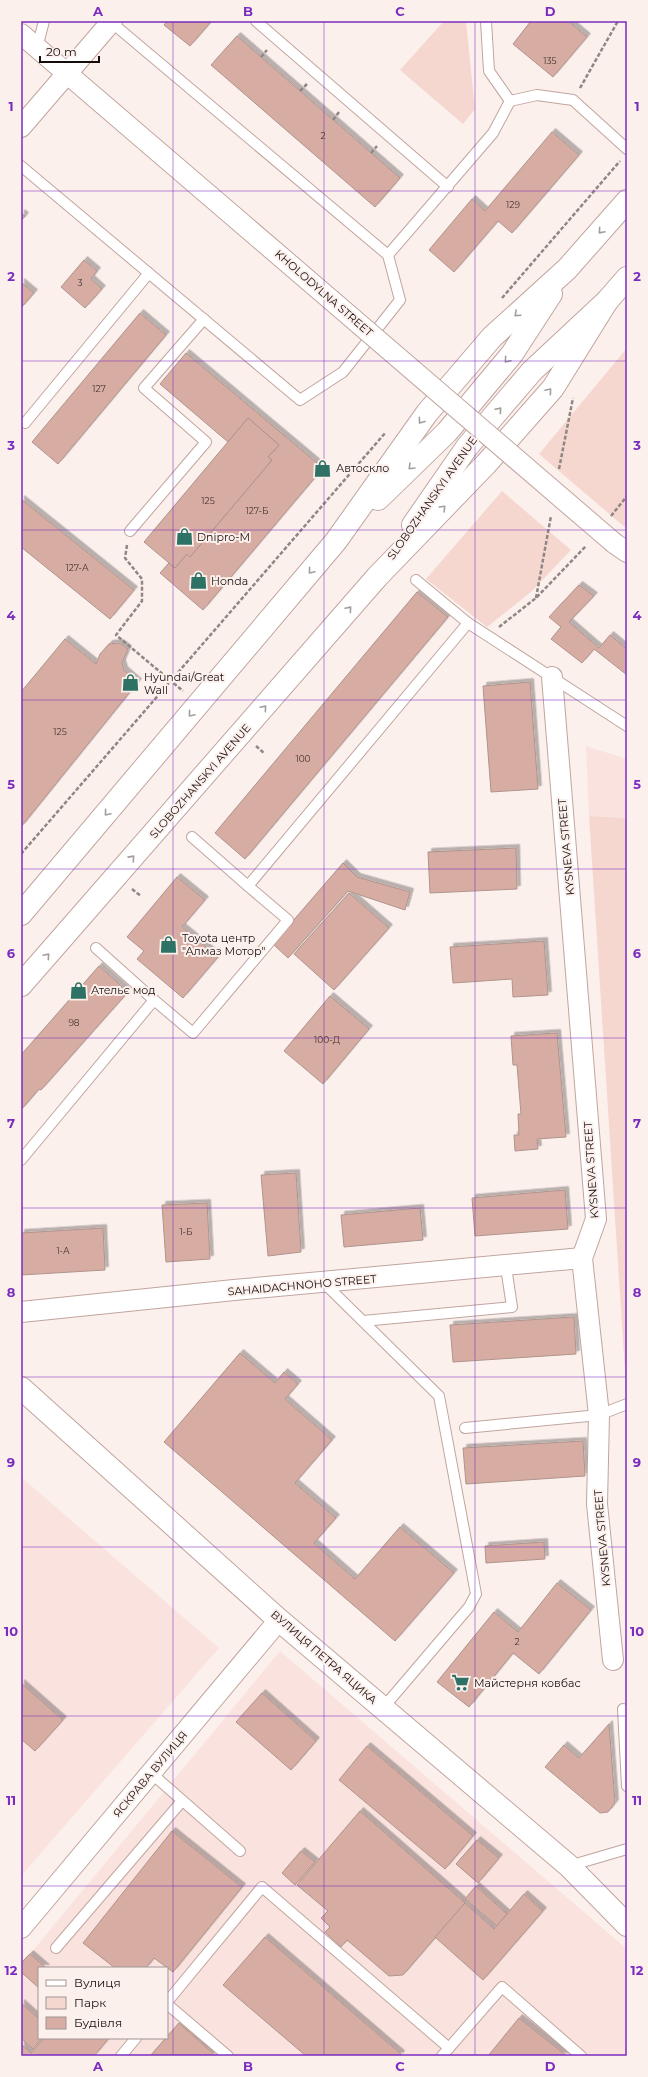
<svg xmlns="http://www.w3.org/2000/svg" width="648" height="2077" font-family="Montserrat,sans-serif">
  <defs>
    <filter id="shadow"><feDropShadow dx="3.5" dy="-3.5" stdDeviation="0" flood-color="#0004"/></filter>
  </defs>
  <rect width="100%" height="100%" fill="#fcf0ed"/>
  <!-- built -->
  <g fill="#fae3de" fill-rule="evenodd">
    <polygon points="586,746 627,759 627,818 589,816"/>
    <polygon points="21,1477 219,1648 21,1876"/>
    <path d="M280 1651 627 1949V2056H21V1965ZM39 1968H167V2038H39Z"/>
  </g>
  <!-- green -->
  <g fill="#f5d7d0">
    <polygon points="444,21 466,21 475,109 463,124 400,70"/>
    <polygon points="627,348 627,529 539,454"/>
    <polygon points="502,491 571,550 531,592 487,627 426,579"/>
    <polygon points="589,816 627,818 627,1403"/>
  </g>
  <!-- building -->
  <g fill="#d7aca2" stroke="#af948d" filter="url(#shadow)">
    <polygon points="167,21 208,21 210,23 190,46 164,25"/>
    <polygon points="531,21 568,21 587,37 553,77 513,44"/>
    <polygon points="237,36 400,178 375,207 211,65"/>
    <polygon points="552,132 579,155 512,233 498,221 454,272 429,250 472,199 485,211"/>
    <polygon points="21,213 25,216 21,221"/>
    <polygon points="84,260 97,271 91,279 102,289 85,308 61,287"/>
    <polygon points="21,282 34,293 21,308"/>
    <polygon points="140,313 166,335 58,464 32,442"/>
    <polygon points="186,353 323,468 203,610 160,573 169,563 175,568 187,554 190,557 272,460 268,457 279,445 248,418 228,442 160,384"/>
    <polygon points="248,418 279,445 268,457 272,460 190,557 187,554 175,568 144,542"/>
    <polygon points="21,499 134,590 110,619 21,547"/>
    <polygon points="579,585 594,596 569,622 599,648 610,635 627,649 627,675 594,649 582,663 551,639 561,627 549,617"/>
    <polygon points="417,592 448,617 245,859 215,833"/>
    <polygon points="65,639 96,664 100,654 109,644 120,643 128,649 122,663 124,670 138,682 21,827 21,692"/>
    <polygon points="530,682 538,789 491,792 483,686"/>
    <polygon points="516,848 517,889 430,893 428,852"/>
    <polygon points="343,863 357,877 410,892 405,910 348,891 288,958 273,944"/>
    <polygon points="177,877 205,900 182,927 218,957 183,998 137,959 144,951 127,937"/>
    <polygon points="349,893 389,928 334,990 294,954"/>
    <polygon points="544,941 548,995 513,997 512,979 453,983 450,947"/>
    <polygon points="99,966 128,992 41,1090 39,1089 21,1110 21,1055"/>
    <polygon points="330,996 369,1029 323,1084 284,1051"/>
    <polygon points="557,1033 566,1137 537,1139 538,1149 515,1151 514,1135 519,1135 518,1114 521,1114 517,1065 513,1065 511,1036"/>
    <polygon points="296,1173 301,1252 268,1256 261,1175"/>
    <polygon points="565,1190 568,1229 475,1236 472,1198"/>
    <polygon points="207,1203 210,1259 166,1262 162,1205"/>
    <polygon points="420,1208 423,1240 344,1247 341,1215"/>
    <polygon points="103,1228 105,1270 21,1275 21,1233"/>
    <polygon points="574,1317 576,1354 453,1362 450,1325"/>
    <polygon points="240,1353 275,1383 284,1372 298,1384 285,1399 332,1440 295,1483 336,1518 314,1543 355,1579 400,1527 454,1573 395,1641 164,1442"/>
    <polygon points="583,1441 585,1476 466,1484 463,1448"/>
    <polygon points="544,1542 545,1559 486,1563 485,1546"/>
    <polygon points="557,1583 591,1610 539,1674 513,1653 469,1707 437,1682 494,1612 518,1632"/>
    <polygon points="21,1683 63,1720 35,1751 21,1739"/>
    <polygon points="262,1693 316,1741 291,1770 236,1722"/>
    <polygon points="609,1724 615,1803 608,1812 600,1813 545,1767 564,1745 579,1758"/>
    <polygon points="367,1746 473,1836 445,1869 339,1780"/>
    <polygon points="360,1811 465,1903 403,1975 389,1976 347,1940 341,1947 325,1932 330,1927 321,1918 328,1911 297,1885"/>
    <polygon points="172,1831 242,1887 173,1972 154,1958 146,1968 115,1968 83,1943"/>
    <polygon points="477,1840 499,1858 478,1883 456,1864"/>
    <polygon points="301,1851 315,1862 295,1885 282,1873"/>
    <polygon points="476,1886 507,1914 497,1926 465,1899"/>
    <polygon points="524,1894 543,1911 483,1980 435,1937 465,1903 494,1929"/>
    <polygon points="265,1937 401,2054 400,2056 306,2056 223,1985"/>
    <polygon points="30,1954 46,1968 39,1968 39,1988 21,1972 21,1963"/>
    <polygon points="21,2003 39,2019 39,2038 42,2038 33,2049 21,2038"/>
    <polygon points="519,2018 567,2056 488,2056"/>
    <polygon points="179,2023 216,2056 150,2056"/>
    <polygon points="44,2038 109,2038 94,2056 21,2056 21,2044 31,2053"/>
  </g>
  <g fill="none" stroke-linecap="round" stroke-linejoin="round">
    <defs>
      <g id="service">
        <polyline points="256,21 448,187"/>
        <polyline points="486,21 489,71 510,101 537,95 573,100 627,149"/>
        <polyline points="111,22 388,255"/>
        <polyline points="37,48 44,21"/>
        <polyline points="21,166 300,400 343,372 400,300 388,255 493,133 510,101"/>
        <polyline points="25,423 149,273"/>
        <polyline points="130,531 206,442 144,388 204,319"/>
        <polyline points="416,580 468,623"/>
        <polyline points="192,837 248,886"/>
        <polyline points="96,948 154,1000"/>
        <polyline points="21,1160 154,1000 193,1033 288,920 248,886 468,623 627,726"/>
        <polyline points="324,1283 439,1396 476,1594 469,1607 383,1708"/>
        <polyline points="363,1321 512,1307 506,1267"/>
        <polyline points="465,1428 599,1415 627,1404"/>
        <polyline points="623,1709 627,1786"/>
        <polyline points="151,1773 240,1851"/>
        <polyline points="569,1866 627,1849"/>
        <polyline points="56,1948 182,1801"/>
        <polyline points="167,2002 262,1887 449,2048"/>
        <polyline points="167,2004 228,2056"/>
        <polyline points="121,2056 136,2038"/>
        <polyline points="442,2056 502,1987 581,2056"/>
      </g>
      <g id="minor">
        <polyline points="21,34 330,299"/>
        <polyline points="21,127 112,21"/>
        <polyline points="614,543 627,552"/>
        <polyline points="552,677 596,1219 582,1258 599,1415 597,1504 613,1660"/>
        <polyline points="21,1312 234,1290 582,1258"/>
        <polyline points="21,1928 279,1620"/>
      </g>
      <polyline id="tertiary" points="21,1388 279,1620 569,1866 627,1925"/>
      <g id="primary">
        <polyline points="378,499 447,432 512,354 551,294"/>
        <polyline points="413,525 467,447 532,371 607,301 627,278"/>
        <polyline points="21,914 336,541 427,413 492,337 567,269 627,201"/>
        <polyline points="21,985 377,577 486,464 553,388 607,301"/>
      </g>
    </defs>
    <!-- service casing -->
    <use href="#service" stroke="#c1a59e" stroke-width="12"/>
    <!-- minor casing -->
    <use href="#minor" stroke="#c1a59e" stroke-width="22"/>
    <!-- tertiary casing -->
    <use href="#tertiary" stroke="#c1a59e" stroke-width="24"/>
    <!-- primary casing -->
    <use href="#primary" stroke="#c1a59e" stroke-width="24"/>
    <!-- path -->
    <g stroke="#908683" stroke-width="2.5" stroke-dasharray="4 2" stroke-linecap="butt">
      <polyline points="261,57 267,50"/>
      <polyline points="580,88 618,21"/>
      <polyline points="300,91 307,84"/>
      <polyline points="333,120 339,112"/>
      <polyline points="371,153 377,146"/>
      <polyline points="502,298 620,161"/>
      <polyline points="559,469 573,398"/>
      <polyline points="611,516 627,496"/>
      <polyline points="127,545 125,558 142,579 142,601 116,635 183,691"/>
      <polyline points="536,598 551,516"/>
      <polyline points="499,627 536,598 586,546"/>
      <polyline points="256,746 265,754"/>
      <polyline points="21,854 386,432"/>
      <polyline points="132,889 141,896"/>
    </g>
    <!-- service -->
    <use href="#service" stroke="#fff" stroke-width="10"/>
    <!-- minor -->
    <use href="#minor" stroke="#fff" stroke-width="20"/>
    <!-- tertiary -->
    <use href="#tertiary" stroke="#fff" stroke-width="22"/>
    <!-- primary -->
    <use href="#primary" stroke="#fff" stroke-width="22"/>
    <defs>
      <polyline id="minor-bridge" points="330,299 614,543"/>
    </defs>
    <!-- minor-bridge casing -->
    <use href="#minor-bridge" stroke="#c1a59e" stroke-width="22" stroke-linecap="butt"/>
    <!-- minor-bridge -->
    <use href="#minor-bridge" stroke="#fff" stroke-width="20"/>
  </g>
  <!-- one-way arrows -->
  <defs><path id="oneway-chevron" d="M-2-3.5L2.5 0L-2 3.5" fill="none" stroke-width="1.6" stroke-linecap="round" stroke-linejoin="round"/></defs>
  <g stroke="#a29e9d">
    <use href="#oneway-chevron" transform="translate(601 231) rotate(131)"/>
    <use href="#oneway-chevron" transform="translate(517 314) rotate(138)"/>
    <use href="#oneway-chevron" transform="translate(507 360) rotate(130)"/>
    <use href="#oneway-chevron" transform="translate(549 391) rotate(-50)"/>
    <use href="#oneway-chevron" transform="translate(499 410) rotate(-49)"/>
    <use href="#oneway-chevron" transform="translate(421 421) rotate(126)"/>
    <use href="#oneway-chevron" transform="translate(411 467) rotate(135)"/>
    <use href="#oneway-chevron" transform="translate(443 508) rotate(-46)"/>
    <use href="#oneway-chevron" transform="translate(311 571) rotate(130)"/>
    <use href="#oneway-chevron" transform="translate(349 609) rotate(-49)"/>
    <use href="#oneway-chevron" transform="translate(264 708) rotate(-49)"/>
    <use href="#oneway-chevron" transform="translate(191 714) rotate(130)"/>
    <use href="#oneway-chevron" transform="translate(107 813) rotate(130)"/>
    <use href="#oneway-chevron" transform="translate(132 858) rotate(-48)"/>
    <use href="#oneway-chevron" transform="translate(47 956) rotate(-49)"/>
  </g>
  <!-- grid -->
  <path fill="none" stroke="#7b2cbf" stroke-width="1" stroke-opacity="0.55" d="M173 21V2056M324 21V2056M475 21V2056M21 191H627M21 361H627M21 530H627M21 700H627M21 869H627M21 1038H627M21 1208H627M21 1377H627M21 1547H627M21 1716H627M21 1886H627"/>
  <!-- icons -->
  <defs>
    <symbol id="shop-bare" viewBox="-9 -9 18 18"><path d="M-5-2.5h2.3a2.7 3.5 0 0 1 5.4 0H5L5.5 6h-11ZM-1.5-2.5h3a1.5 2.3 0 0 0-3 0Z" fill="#2e7265" stroke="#fcf0ed" stroke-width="2.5" paint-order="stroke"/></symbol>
    <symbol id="supermarket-bare" viewBox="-9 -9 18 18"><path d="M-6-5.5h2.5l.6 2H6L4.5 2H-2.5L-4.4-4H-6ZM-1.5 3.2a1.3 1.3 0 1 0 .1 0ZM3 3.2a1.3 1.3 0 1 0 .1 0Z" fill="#2e7265" stroke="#fcf0ed" stroke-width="2.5" paint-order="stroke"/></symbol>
  </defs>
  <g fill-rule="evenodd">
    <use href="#shop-bare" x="310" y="456" width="25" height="25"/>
    <use href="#shop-bare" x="172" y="524" width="25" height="25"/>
    <use href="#shop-bare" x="186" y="568" width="25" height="25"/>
    <use href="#shop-bare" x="118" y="670" width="25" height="25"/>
    <use href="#shop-bare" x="156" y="932" width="25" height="25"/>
    <use href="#shop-bare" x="66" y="978" width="25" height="25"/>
    <use href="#supermarket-bare" x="448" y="1670" width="25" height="25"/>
  </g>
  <g text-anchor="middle" stroke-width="4" stroke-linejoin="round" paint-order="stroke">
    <!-- number labels -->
    <g font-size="9" fill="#463531">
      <text x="550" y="64">135</text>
      <text x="323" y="139">2</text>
      <text x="513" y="208">129</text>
      <text x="80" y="286">3</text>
      <text x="99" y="392">127</text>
      <text x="208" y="504">125</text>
      <text x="257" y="514">127-Б</text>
      <text x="77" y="571">127-А</text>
      <text x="60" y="735">125</text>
      <text x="303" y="762">100</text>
      <text x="74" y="1026">98</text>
      <text x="327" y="1043">100-Д</text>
      <text x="186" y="1235">1-Б</text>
      <text x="63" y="1254">1-А</text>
      <text x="517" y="1645">2</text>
    </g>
    <!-- street labels -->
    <g font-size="11" fill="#160d0b" stroke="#fcf0ed">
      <text transform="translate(324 293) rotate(41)" y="4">KHOLODYLNA STREET</text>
      <text transform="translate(432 498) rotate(-55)" y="4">SLOBOZHANSKYI AVENUE</text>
      <text transform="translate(200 781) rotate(-49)" y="4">SLOBOZHANSKYI AVENUE</text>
      <text transform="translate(566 847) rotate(-95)" y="4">KYSNEVA STREET</text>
      <text transform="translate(591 1170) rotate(-94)" y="4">KYSNEVA STREET</text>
      <text transform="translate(302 1285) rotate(-5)" y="4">SAHAIDACHNOHO STREET</text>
      <text transform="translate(602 1538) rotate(-95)" y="4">KYSNEVA STREET</text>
      <text transform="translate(324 1657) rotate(41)" y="4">ВУЛИЦЯ ПЕТРА ЯЦИКА</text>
      <text transform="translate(150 1774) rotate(-50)" y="4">ЯСКРАВА ВУЛИЦЯ</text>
    </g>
    <!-- poi labels -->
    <g font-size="11" fill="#160d0b" stroke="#fcf0ed" text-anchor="start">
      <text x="336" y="472">Автоскло</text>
      <text x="197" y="541">Dnipro-M</text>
      <text x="211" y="585">Honda</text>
      <text x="144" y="681">Hyundai/Great<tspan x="144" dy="13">Wall</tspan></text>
      <text x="182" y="942">Toyota центр<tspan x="182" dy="13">"Алмаз Мотор"</tspan></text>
      <text x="91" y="994">Ательє мод</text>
      <text x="474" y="1687">Майстерня ковбас</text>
    </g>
  </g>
  <!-- border -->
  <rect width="648" height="2077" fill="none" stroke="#fcf0ed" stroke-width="44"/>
  <!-- legend -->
  <rect x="38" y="1967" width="130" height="72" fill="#fcf0ed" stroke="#a09593"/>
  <rect x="46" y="1980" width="20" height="6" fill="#ffffff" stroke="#a09593"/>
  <text x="74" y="1987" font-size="12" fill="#160d0b">Вулиця</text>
  <rect x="46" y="1997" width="20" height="12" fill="#f5d7d0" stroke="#a09593"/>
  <text x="74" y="2007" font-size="12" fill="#160d0b">Парк</text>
  <rect x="46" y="2017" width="20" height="12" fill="#d7aca2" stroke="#a09593"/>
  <text x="74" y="2027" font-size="12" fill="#160d0b">Будівля</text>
  <!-- scale -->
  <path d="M40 56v6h59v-6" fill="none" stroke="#160d0b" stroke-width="2"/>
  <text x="46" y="56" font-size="12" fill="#160d0b" stroke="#fcf0ed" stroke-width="3" paint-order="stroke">20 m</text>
  <rect x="22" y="22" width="604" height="2033" fill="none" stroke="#7b2cbf" stroke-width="1.5"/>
  <g font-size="13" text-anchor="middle" font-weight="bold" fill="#7b2cbf">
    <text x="98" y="16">A</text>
    <text x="248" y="16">B</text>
    <text x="400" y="16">C</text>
    <text x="550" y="16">D</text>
    <text x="11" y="111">1</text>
    <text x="637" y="111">1</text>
    <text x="11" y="281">2</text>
    <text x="637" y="281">2</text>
    <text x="11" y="450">3</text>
    <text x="637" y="450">3</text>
    <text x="11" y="620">4</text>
    <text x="637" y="620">4</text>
    <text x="11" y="789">5</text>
    <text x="637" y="789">5</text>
    <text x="11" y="958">6</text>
    <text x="637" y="958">6</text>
    <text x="11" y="1128">7</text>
    <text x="637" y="1128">7</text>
    <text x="11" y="1297">8</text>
    <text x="637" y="1297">8</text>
    <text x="11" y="1467">9</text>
    <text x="637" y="1467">9</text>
    <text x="11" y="1636">10</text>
    <text x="637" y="1636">10</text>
    <text x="11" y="1805">11</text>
    <text x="637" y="1805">11</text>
    <text x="11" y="1975">12</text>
    <text x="637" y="1975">12</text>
    <text x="98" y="2071">A</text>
    <text x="248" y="2071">B</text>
    <text x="400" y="2071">C</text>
    <text x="550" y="2071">D</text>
  </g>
</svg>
